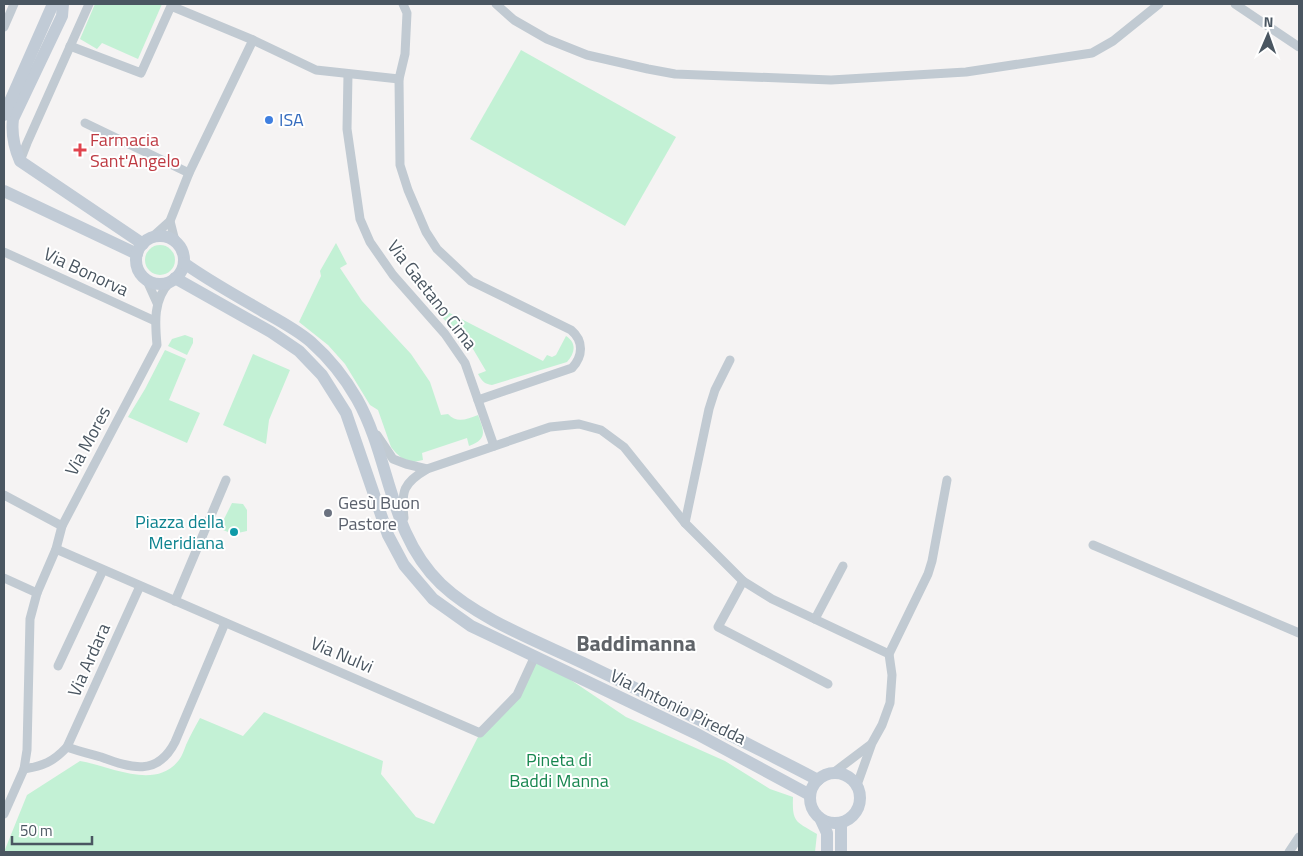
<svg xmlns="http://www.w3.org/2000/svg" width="1303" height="856" font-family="'Titillium Web',sans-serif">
  <rect width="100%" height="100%" fill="#f5f3f3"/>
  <!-- green -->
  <g fill="#c3f1d5">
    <polygon points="95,4 162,4 138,59 102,43 97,49 80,39"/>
    <polygon points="521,50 676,137 625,226 470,139"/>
    <path d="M336 243 347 264 340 268 362 301 411 354 430 382 441 415 448 414C457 424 467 419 478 415 484 431 488 439 469 446L467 438 422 453 423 460 414 462 403 459 396 453 391 447 378 410 370 405 345 364 328 345 299 322 321 276 320 271Z"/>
    <circle cx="160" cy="260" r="15"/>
    <path d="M429 299 436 306 543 361 547 355 552 357 556 355 566 336C577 343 575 353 567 362L492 385C484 384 482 381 478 374L486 371 460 327 453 329 427 301Z"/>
    <polygon points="185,335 193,338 193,343 187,355 168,346 172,339"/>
    <polygon points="165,350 186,359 169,400 200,413 187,443 128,417 145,389"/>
    <polygon points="253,354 290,370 269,420 266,444 223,425"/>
    <polygon points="232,503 243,504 247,510 247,531 233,534 223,530 221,525"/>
    <path d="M535 656 626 717 725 761 770 789 793 797C792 823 796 821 817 834L815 852H4L27 795 80 761C111 766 155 791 179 760 182 756 184 750 186 745 190 736 195 727 200 718L243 736 264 712 383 761 381 774 416 817 434 824 480 733 507 706Z"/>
  </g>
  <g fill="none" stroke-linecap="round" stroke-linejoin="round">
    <!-- street -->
    <g stroke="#c1cad2" stroke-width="9">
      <path d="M403 4 407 13 405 54 399 79 400 165 408 190 426 232 437 249 471 281 571 330C584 341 583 356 572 368L478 400"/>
      <polyline points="496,4 514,20 547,39 587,55 648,69 675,74 831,80 966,72 1092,53 1113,41 1159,4"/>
      <polyline points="1235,4 1299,47"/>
      <polyline points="4,27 14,4"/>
      <polyline points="70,46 141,73 171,6 253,40 316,70 399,79"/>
      <polyline points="348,74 347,129 360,219 370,242 393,275 445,334 465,363 494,446"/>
      <polyline points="85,123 189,173"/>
      <polyline points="20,161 27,143 89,4"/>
      <polyline points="170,221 174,237 180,247"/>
      <polyline points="150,239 170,221 189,173 253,40"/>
      <polyline points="4,252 155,321"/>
      <polyline points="144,277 148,283 157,303"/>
      <polyline points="377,435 393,459 406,464 427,469"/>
      <polyline points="4,495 62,526"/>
      <path d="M404 518C401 491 403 483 427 469L550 427 579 424 601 430 624 447 685 523 743 581 772 599 889 654 892 675 890 703 882 725 872 743 857 785"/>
      <polyline points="685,523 709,409 715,390 730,360"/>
      <polyline points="1093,545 1299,633"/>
      <polyline points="56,549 480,733 517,695 535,656"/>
      <polyline points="4,578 37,593"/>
      <polyline points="743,581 718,627 828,684"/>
      <polyline points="175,601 226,480"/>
      <polyline points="815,619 843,566"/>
      <polyline points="889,654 928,574 932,561 947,480"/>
      <polyline points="58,666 103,570"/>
      <path d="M67 747C78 751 90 754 101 757 131 768 157 777 175 742L225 623"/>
      <path d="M24 769C43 766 53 762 67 747L140 586"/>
      <polyline points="833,773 870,745"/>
      <path d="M4 814 24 769 27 750 30 619 37 593 56 549 62 526 157 345C155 323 153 299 170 282"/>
      <polyline points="1289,852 1299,837"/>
    </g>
    <!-- secondary -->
    <g stroke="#c1cbd6" stroke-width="12">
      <path d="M63 4 62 16 13 119C11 135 14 147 20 161L143 244"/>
      <polyline points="4,115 53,4"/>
      <polyline points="4,191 137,254"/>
      <circle cx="160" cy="260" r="24"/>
      <path d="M184 263C209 281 237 296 264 312 280 321 297 330 311 342 329 358 345 378 357 399 391 459 388 533 441 584 478 619 537 641 583 663 662 701 740 739 818 780"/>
      <polyline points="175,278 271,332 299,351 322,375 346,413 388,535 404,565 433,599 471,626 697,734 810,795"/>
      <circle cx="835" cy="798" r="25"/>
      <polyline points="821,820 827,833 827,852"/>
      <polyline points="841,852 841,823"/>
    </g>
  </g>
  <!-- markers -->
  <circle fill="#3f7fe0" stroke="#fff" stroke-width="2" cx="269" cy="120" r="5"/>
  <path fill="#e0444e" stroke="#fff" stroke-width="2" d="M77.5 142.5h5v5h5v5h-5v5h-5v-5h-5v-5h5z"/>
  <circle fill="#6b7280" stroke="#fff" stroke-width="2" cx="328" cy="513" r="5"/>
  <circle fill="#0f9aa8" stroke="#fff" stroke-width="2" cx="234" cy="532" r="5"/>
  <g text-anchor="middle" stroke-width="4" stroke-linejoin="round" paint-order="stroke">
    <!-- shop labels -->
    <g font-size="18" fill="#366cbe" stroke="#fff" text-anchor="start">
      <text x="279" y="126">ISA</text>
    </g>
    <!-- health labels -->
    <g font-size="18" fill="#be3a42" stroke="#fff" text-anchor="start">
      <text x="90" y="146">Farmacia<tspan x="90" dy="21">Sant'Angelo</tspan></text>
    </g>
    <!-- street labels -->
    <g font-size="18" fill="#4a5661" stroke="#fff">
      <text transform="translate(86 272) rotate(25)" y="6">Via Bonorva</text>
      <text transform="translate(432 295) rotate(52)" y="6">Via Gaetano Cima</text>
      <text transform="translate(88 441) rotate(-62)" y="6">Via Mores</text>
      <text transform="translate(342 655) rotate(23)" y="6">Via Nulvi</text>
      <text transform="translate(89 660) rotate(-66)" y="6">Via Ardara</text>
      <text transform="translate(678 707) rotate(26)" y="6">Via Antonio Piredda</text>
    </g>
    <!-- worship labels -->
    <g font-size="18" fill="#5b616d" stroke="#fff" text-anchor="start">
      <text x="338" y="509">Gesù Buon<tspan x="338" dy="21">Pastore</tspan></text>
    </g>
    <!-- culture labels -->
    <g font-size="18" fill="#0d838f" stroke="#fff" text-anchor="end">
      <text x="224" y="528">Piazza della<tspan x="224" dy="21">Meridiana</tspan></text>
    </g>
    <!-- park labels -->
    <g font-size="18" fill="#17864f" stroke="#fff">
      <text x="559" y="766">Pineta di<tspan x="559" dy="21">Baddi Manna</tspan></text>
    </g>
    <!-- district labels -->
    <g font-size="22" font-weight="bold" fill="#5f6368" stroke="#fff">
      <text x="636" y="651">Baddimanna</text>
    </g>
  </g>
  <!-- border -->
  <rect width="1303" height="856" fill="none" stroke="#4a5661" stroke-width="10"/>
  <!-- north arrow -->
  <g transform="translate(1268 35) rotate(2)" stroke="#ffffff" stroke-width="4" paint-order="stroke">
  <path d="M0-4L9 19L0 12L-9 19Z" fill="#4a5661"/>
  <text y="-8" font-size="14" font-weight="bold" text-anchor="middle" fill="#4a5661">N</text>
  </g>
  <!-- scale -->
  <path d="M12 836v8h80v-8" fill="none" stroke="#4a5661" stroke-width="2.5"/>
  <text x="20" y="836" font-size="15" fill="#4a5661" stroke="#ffffff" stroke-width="4" paint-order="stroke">50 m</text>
</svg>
